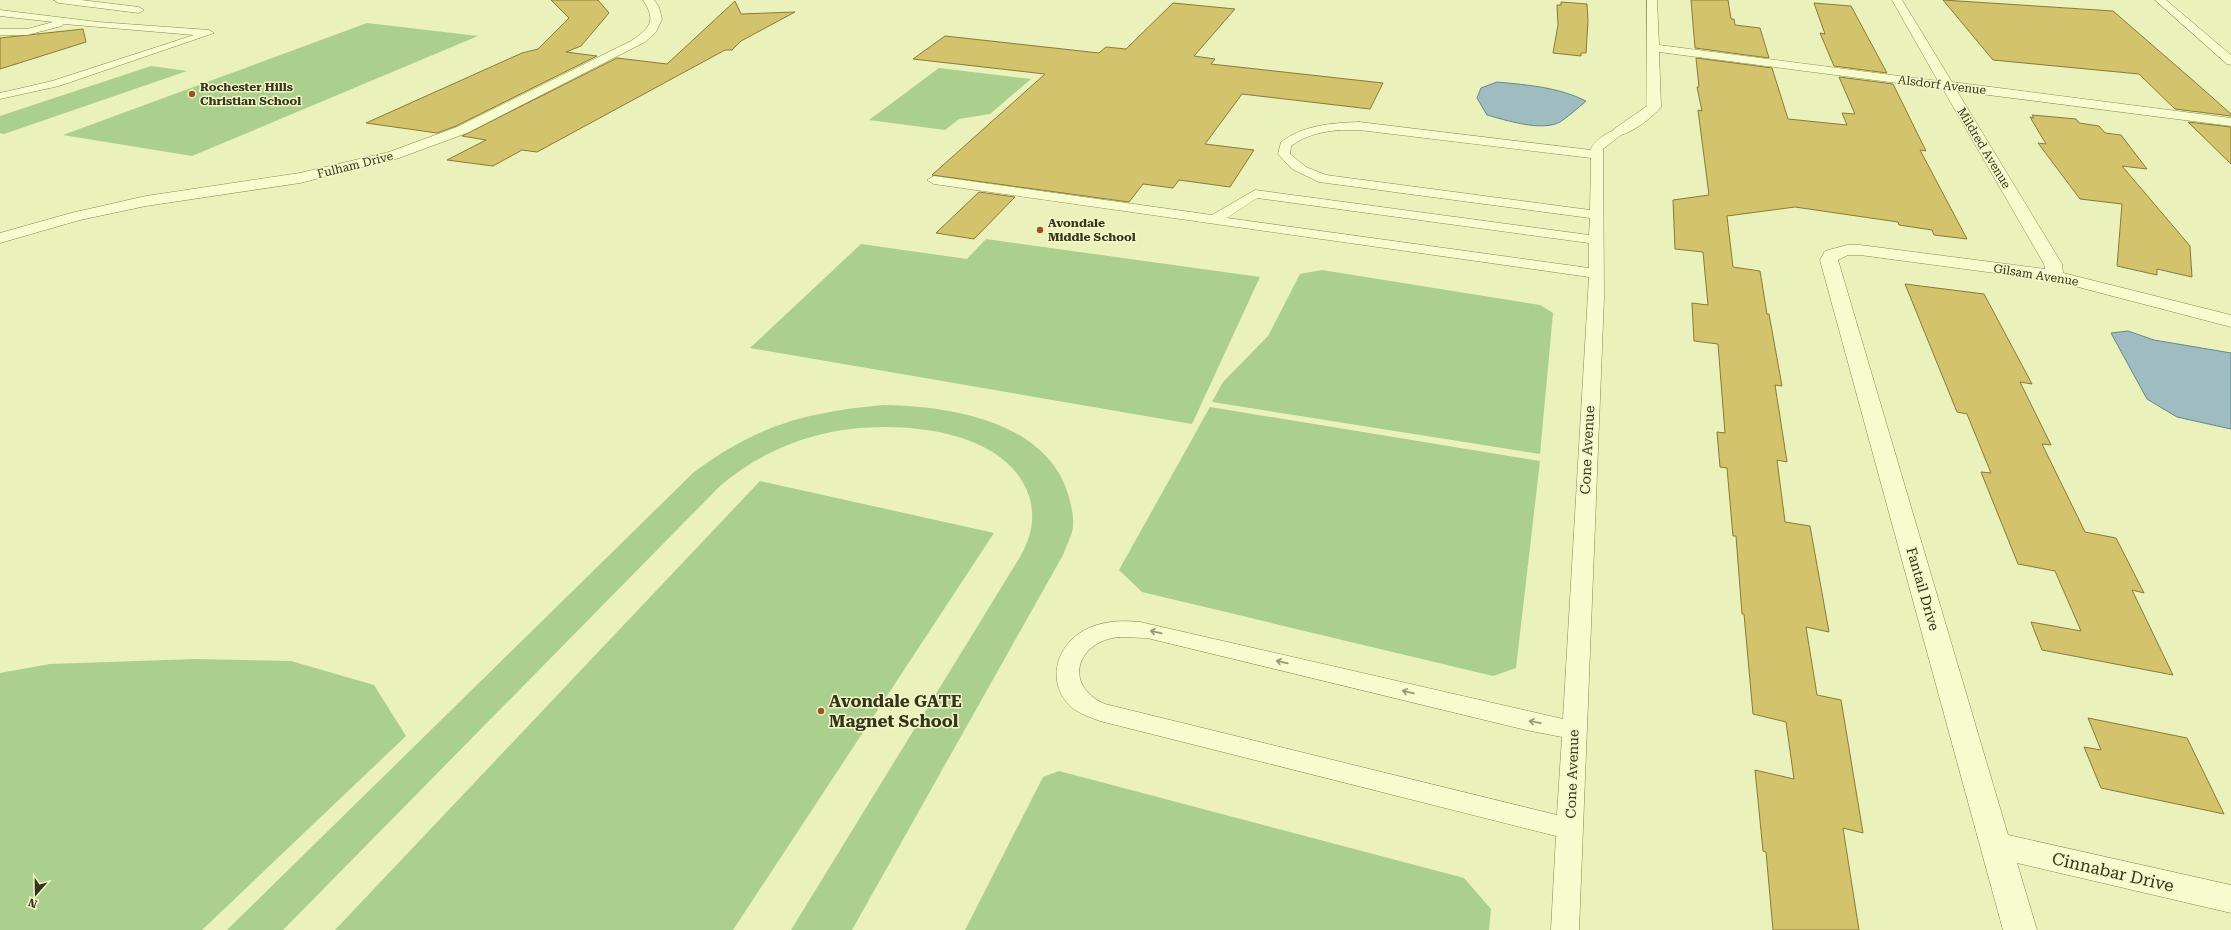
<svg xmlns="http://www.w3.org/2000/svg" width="2231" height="930" font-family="'Roboto Serif',serif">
  <rect width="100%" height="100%" fill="#eaf1ba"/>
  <!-- green -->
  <g fill="#abcf8d">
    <polygon points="367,23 478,36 192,156 63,135"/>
    <polygon points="151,66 187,71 4,134 0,133 0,116"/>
    <polygon points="939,68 1031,79 990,114 959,119 945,130 869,120"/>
    <polygon points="986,239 1260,277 1192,424 750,348 861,244 967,259"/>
    <polygon points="1322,270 1540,305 1553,313 1540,454 1212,402 1223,382 1268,336 1300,274"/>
    <path d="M884 405C949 406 1046 421 1068 494 1071 504 1074 516 1073 527 1072 536 1066 546 1063 555L852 930H791L1020 557C1031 538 1036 518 1029 496 1007 429 901 421 843 430 797 437 755 456 720 486L283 930H227L694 472C758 425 806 412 884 405Z"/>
    <polygon points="1210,407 1540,461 1516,668 1493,676 1142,592 1119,570"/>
    <polygon points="760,481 994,533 733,930 335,930"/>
    <polygon points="195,659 291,661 374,685 406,736 202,930 0,930 0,673 50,664"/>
    <polygon points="1059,771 1464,878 1491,909 1489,930 965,930 1043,777"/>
  </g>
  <!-- water -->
  <g fill="#9fbcc1" stroke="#66878f">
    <path d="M1497 82C1528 85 1558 87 1586 101 1578 108 1569 116 1560 122 1542 132 1505 120 1487 115L1477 98 1481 88Z"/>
    <polygon points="2128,331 2154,340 2231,353 2231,429 2177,417 2147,399 2111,333"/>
  </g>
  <!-- building -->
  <g fill="#d3c36c" stroke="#8a7b37">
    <polygon points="551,0 598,0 609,13 581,46 566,52 597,56 456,126 437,133 366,123 522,53 538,49 569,18"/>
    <polygon points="1691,0 1728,0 1731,19 1734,19 1735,25 1760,28 1769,58 1695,48"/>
    <polygon points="1943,0 2113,11 2196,83 2231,114 2231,116 2175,109 2139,74 1993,60"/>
    <polygon points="735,1 741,14 795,12 741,41 732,50 725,50 537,152 522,150 493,166 447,160 486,140 462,136 617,58 667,64"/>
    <polygon points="1561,2 1587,4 1588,21 1586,53 1581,53 1581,56 1553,53 1558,25 1557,5 1561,5"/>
    <polygon points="1173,3 1235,9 1194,56 1215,59 1211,64 1383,83 1370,109 1242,94 1205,144 1254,150 1230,187 1179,180 1173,188 1143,184 1129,202 932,175 1045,74 913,59 945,36 1099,53 1106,47 1126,49"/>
    <polygon points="1814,3 1851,6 1887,73 1834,66 1820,33 1825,34"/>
    <polygon points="83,29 86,42 0,69 0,38"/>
    <polygon points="1696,58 1772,68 1788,119 1847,125 1842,113 1855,114 1839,77 1893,84 1926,151 1920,150 1967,239 1934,235 1932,230 1899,225 1898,222 1795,207 1727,216 1733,267 1760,271 1767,314 1769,314 1782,386 1775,385 1787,462 1777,460 1785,522 1810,526 1829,632 1806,627 1817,695 1841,700 1863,833 1843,828 1859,930 1773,930 1766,852 1763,851 1755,770 1794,779 1786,722 1753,714 1744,614 1742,614 1736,536 1733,536 1727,468 1720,467 1717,432 1725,433 1718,344 1694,341 1692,303 1708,305 1703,252 1675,249 1673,200 1709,195 1698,110 1702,111 1697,87 1699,87"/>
    <polygon points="2032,115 2076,119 2079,123 2099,126 2105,133 2121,135 2147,169 2122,166 2190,246 2192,277 2157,269 2157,275 2117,266 2122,204 2080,199 2038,143 2046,144 2030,117 2034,118"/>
    <polygon points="2188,122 2231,127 2231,164"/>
    <polygon points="979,192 1015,197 974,239 936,233"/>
    <polygon points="1905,284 1984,294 2032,384 2020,382 2051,445 2042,444 2085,532 2116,538 2144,593 2132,590 2173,675 2042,650 2031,622 2081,631 2055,571 2018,564 1981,472 1991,473 1967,414 1957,412"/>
    <polygon points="2088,718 2187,738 2224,814 2101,788 2084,747 2101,750"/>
  </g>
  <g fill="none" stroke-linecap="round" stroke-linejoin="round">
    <defs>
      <g id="lane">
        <polygon points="54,0 81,0 139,7 144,10 139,13 59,3"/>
        <polygon points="0,10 98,22 209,30 214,33 59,86 0,99 0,93 52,81 194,35 64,24 62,26 27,35 0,35 0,29 27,29 53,22 0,16"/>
        <path d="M1359 122 1591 150C1592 141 1614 127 1623 129L1625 132 1603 149 1604 297 1579 930H1551L1556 836 1100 721C1092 718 1083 715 1075 710 1046 688 1053 648 1083 631 1100 621 1121 620 1140 622L1563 719 1589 277 934 184 927 180 934 176 1212 215 1255 190 1589 235 1590 218 1319 182 1292 169 1278 154 1281 142C1304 125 1331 123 1359 122ZM1339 130H1359L1591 158 1590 210 1326 175 1306 167 1290 154 1291 146C1306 135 1321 132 1339 130ZM1257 198 1589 243V268L1227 218ZM1119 637 1147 638 1526 730 1562 737 1557 815 1105 704C1062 685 1077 641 1119 637Z"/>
      </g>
      <g id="street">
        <path d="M643 0H654L659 7 662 19 656 32 645 42 467 133 399 158 300 183 146 206 80 220 0 243V233L71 213 146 196 300 173 389 152 457 127 631 41C650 28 657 21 643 0Z"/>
        <path d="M1647 0H1657L1659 45 1938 81 1892 0H1902L1952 82 2231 118V126L1957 91 2062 264 2063 273 2231 315V327L2055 281 1860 255H1848L1838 260 2008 835 2231 885V913L2017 863 2037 930H2003L1820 260 1825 251 1847 245H1860L2045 269 2044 264 1943 89 1659 52 1661 107C1653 117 1627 138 1614 135L1612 132 1614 129 1647 106Z"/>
        <polygon points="2155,0 2166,0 2231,55 2231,65 2227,64"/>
      </g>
    </defs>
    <!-- lane casing -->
    <use href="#lane" stroke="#898753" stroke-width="1"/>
    <!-- street casing -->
    <use href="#street" stroke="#898753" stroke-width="1"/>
    <!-- lane -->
    <use href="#lane" fill="#f6fccd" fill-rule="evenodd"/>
    <!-- street -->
    <use href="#street" fill="#f6fccd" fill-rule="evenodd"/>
  </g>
  <!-- one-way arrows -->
  <defs><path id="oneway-shaft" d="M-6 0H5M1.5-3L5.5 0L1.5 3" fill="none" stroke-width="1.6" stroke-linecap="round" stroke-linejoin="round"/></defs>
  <g stroke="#969873">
    <use href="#oneway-shaft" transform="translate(1156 632) rotate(-167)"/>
    <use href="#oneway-shaft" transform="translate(1282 662) rotate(-167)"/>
    <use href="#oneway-shaft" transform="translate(1408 692) rotate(-167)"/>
    <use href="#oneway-shaft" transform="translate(1535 722) rotate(-169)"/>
  </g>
  <!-- markers -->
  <g fill="#9d541e" stroke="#f2f8ca" stroke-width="1.5">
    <circle cx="192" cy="94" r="4"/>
    <circle cx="1040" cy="230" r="4"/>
    <circle cx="821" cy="711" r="4"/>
  </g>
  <g text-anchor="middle" stroke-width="3" stroke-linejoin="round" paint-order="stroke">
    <!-- far-street labels -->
    <g font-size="12" fill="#363419" stroke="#f2f8ca">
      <text transform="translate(1942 85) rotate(7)" y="4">Alsdorf Avenue</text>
      <text transform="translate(1984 148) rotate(59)" y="4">Mildred Avenue</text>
      <text transform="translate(355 165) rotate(-14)" y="4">Fulham Drive</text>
      <text transform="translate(2036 275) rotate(9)" y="4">Gilsam Avenue</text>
    </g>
    <!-- far-poi labels -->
    <g font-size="12" font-weight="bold" fill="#363419" stroke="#f2f8ca" text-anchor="start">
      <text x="200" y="91">Rochester Hills<tspan x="200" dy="14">Christian School</tspan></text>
      <text x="1048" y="227">Avondale<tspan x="1048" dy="14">Middle School</tspan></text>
    </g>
    <!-- street labels -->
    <g font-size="14" fill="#363419" stroke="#f2f8ca">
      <text transform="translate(1587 450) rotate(-87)" y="5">Cone Avenue</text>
      <text transform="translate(1923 589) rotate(74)" y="5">Fantail Drive</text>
      <text transform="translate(1572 774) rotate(-88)" y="5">Cone Avenue</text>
    </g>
    <!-- near-poi labels -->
    <g font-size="17" font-weight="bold" fill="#363419" stroke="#f2f8ca" text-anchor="start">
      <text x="829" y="707">Avondale GATE<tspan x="829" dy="20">Magnet School</tspan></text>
    </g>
    <!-- near-street labels -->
    <g font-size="17" fill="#363419" stroke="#f2f8ca">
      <text transform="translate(2113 872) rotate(13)" y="6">Cinnabar Drive</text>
    </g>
  </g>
  <!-- north arrow -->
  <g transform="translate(36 894) rotate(200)" stroke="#f2f8ca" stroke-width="3" paint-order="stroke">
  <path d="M0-3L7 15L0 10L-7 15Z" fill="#363419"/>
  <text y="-6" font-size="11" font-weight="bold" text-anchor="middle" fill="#363419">N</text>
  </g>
</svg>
